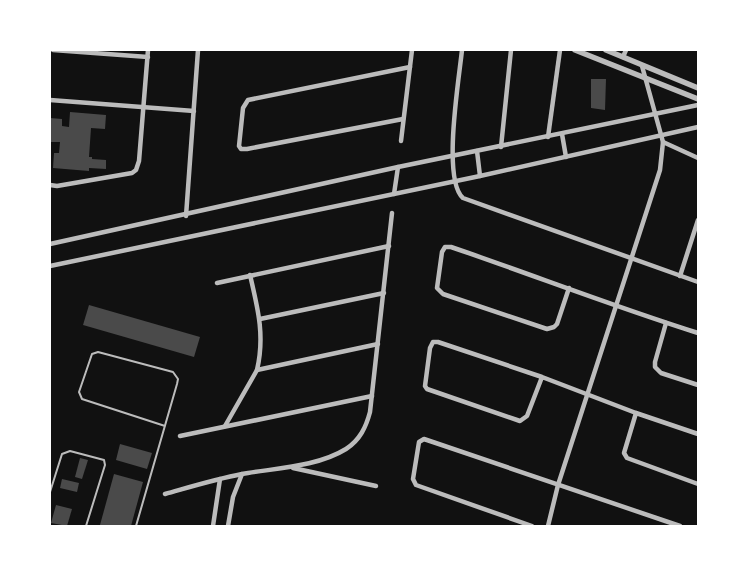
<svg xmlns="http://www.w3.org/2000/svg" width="748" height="576" font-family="'Roboto Condensed',sans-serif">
  <rect width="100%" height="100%" fill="#111"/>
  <!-- building -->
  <g fill="#4a4a4a">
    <polygon points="591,79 606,79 605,110 591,108"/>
    <polygon points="70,112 106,115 105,129 91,128 89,157 92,157 92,159 106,160 106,169 89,168 89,171 53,168 54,153 59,153 60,142 50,142 50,118 62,119 62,126 69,127"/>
    <polygon points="89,305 200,337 194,357 83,325"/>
    <polygon points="120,444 152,453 147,469 116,460"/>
    <polygon points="80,458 88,460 82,479 75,477"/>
    <polygon points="114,474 143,482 131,526 100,525"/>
    <polygon points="62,479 79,483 77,492 60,488"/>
    <polygon points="56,505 72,509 67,526 51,523"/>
  </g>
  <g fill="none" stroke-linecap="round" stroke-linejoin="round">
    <!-- service -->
    <g stroke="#bcbcbc" stroke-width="2">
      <polyline points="50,492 62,454 70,451 104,460 105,465 86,526"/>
      <polyline points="136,526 177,384 178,379 173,372 98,352 92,354 79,392 82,399 165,426"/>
    </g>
    <!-- minor -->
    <g stroke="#bcbcbc" stroke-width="4.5">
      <polyline points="53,50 148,57"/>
      <path d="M462 50C459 79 442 180 463 198L698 282"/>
      <polyline points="623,57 626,50"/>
      <polyline points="50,100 194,111"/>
      <polyline points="403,119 247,149 241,149 239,146 243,108 248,100 410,67"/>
      <polyline points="562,134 566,157"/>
      <polyline points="548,137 560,50"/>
      <polyline points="401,141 412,50"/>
      <polyline points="663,142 698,158"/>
      <polyline points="501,147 511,50"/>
      <polyline points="477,151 480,176"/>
      <polyline points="50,185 57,186 132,173 136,170 139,161 148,50"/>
      <polyline points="394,194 398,167"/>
      <polyline points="186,216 198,50"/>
      <polyline points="50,244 398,167 698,105"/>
      <polyline points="50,266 480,176 698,127"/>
      <polyline points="680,276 698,220"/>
      <polyline points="217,283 389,246"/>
      <path d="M569 288 557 324 554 327 547 329 443 294 437 288 442 252 445 247H451C533 275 615 307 698 333"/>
      <polyline points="260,319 384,293"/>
      <polyline points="666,323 655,362 655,367 661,373 698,385"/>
      <polyline points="257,370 378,344"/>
      <polyline points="542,377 527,416 520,421 427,389 425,386 430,348 433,342 438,342 542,377 636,413 698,434"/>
      <polyline points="636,413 624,453 627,458 698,484"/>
      <path d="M225 426 257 370C265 336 258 309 250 275"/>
      <polyline points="180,436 372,396"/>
      <polyline points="293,468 376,486"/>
      <path d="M165 494C190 487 216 479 242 474 275 468 317 467 346 449 360 440 366 427 370 412L392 213"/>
      <polyline points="213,526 220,479"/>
      <polyline points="228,526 233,497 242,474"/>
      <polyline points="532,526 416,485 413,479 419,442 424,439 680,526"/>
      <polyline points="548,526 558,485 660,170 663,142 642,66"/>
    </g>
    <!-- tertiary -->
    <g stroke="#bcbcbc" stroke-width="5.5">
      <polyline points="575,50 698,99"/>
      <polyline points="606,50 698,88"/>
    </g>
  </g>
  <!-- border -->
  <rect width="748" height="576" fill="none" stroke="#ffffff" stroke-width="102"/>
</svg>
